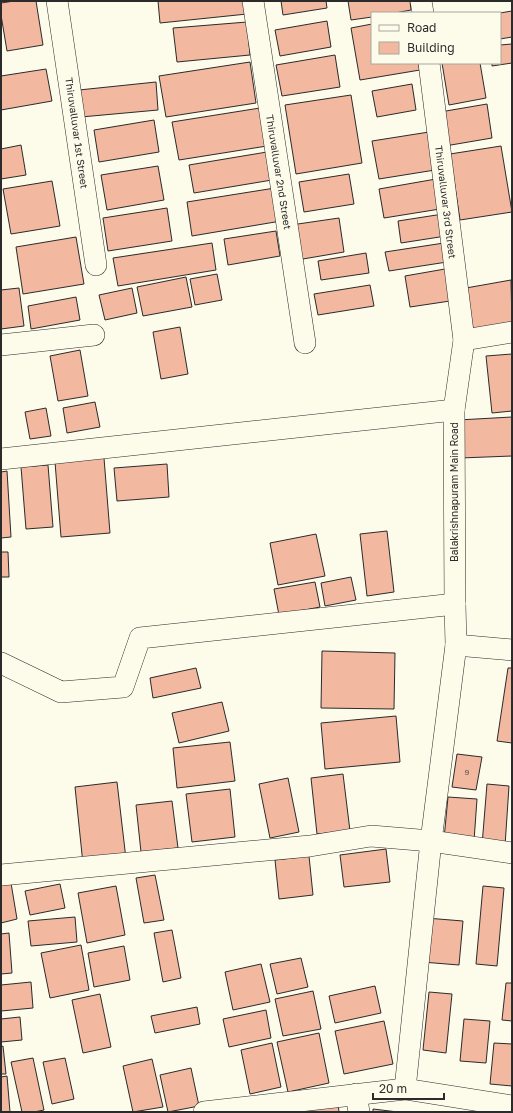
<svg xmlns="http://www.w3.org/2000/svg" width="513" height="1113" font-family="'Golos Text',sans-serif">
  <rect width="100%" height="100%" fill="#fdfbea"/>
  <!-- building -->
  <g fill="#f2b8a0" stroke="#2b2b2b">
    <polygon points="14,1 36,1 43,45 7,51 1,15 1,3"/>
    <polygon points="158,1 246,1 247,14 160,23"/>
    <polygon points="281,1 326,1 327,8 283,15"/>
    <polygon points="348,1 410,1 411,10 395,13 372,13 372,17 351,20"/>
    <polygon points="512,11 512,37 500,39 500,13"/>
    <polygon points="327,21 331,47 280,56 275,30"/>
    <polygon points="247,22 250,55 177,62 173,28"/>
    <polygon points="372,24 372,63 418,63 420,70 360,80 351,28"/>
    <polygon points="512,44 512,63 492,66 492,63 500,63 500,45"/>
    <polygon points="335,55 340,87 282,96 276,65"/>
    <polygon points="250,62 256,103 166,117 159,76"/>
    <polygon points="442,63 480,63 486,98 449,105"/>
    <polygon points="46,69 52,101 1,110 1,76"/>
    <polygon points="156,82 158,110 81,117 79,90"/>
    <polygon points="412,84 416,110 377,117 372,91"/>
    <polygon points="351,95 362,163 296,174 285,105"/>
    <polygon points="487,104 492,138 445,146 440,112"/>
    <polygon points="260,108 267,146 179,160 172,122"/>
    <polygon points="154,120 159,152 99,162 94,130"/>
    <polygon points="429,132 435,170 379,179 372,141"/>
    <polygon points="21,145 26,175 1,179 1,149"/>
    <polygon points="501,146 512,212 460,220 450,154"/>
    <polygon points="267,152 272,180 194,193 189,165"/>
    <polygon points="158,166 164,200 107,210 101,175"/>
    <polygon points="349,174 354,204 304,212 299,182"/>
    <polygon points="436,179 440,209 384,218 379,189"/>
    <polygon points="52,181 60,226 11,234 3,189"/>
    <polygon points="275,188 281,221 192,236 187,202"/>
    <polygon points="167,208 172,241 108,251 103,218"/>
    <polygon points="443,214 446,236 401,243 398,221"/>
    <polygon points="339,218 344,252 297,260 291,225"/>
    <polygon points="276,231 280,256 228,265 224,239"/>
    <polygon points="76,237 84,284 23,294 16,247"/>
    <polygon points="212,243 216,270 118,286 113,258"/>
    <polygon points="444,243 447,262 389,271 385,252"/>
    <polygon points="366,253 369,273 321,280 318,261"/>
    <polygon points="445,269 450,301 410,307 405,276"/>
    <polygon points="217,274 222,300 195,305 190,279"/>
    <polygon points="186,277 192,307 143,316 137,287"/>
    <polygon points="511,280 512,325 473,331 466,288"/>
    <polygon points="370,285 374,306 318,315 314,294"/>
    <polygon points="19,288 24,326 1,329 1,290"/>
    <polygon points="132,288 137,313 105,320 99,295"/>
    <polygon points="76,297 80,320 31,329 28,306"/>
    <polygon points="180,327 188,374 161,379 153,332"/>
    <polygon points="80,350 88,396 58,401 50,356"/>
    <polygon points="512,354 512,411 492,413 486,356"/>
    <polygon points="95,402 100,427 67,433 63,408"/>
    <polygon points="46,408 51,436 30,439 25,412"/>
    <polygon points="512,417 512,456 460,458 458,420"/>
    <polygon points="104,458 110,533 61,537 55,462"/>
    <polygon points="167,464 169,497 117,501 114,468"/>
    <polygon points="48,465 53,527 26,529 21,467"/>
    <polygon points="7,471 11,537 1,538 1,472"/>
    <polygon points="387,531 394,592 367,596 360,534"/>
    <polygon points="316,534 325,576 278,585 270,543"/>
    <polygon points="1,552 8,552 9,577 1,577"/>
    <polygon points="351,577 356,600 325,606 321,583"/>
    <polygon points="315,582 320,607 279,615 274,589"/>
    <polygon points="322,651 395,653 394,709 321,708"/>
    <polygon points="196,668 201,688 153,698 150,678"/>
    <polygon points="508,668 512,668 512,743 497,741"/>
    <polygon points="222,702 229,731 179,743 172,713"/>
    <polygon points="396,716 400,762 325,769 321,723"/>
    <polygon points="230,742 235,781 177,788 173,748"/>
    <polygon points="457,754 482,757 476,790 452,787"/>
    <polygon points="343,774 350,831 317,834 311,778"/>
    <polygon points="288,778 299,832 270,838 259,784"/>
    <polygon points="117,782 126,859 83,864 75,787"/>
    <polygon points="487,784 509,786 505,846 482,845"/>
    <polygon points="230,789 235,837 192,842 186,794"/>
    <polygon points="448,797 477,799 474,841 444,839"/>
    <polygon points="172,801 178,848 141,852 136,805"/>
    <polygon points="386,849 390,882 344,887 340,855"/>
    <polygon points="309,856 313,895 279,899 275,860"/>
    <polygon points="155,875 164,920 144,923 136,878"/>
    <polygon points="11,883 17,919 1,923 1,885"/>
    <polygon points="60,884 65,908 30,915 25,891"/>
    <polygon points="116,886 125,935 87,943 78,893"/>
    <polygon points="483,886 504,888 497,966 476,964"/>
    <polygon points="75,917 77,942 31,946 28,921"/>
    <polygon points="426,918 463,921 459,965 422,962"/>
    <polygon points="172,930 181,978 163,982 154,933"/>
    <polygon points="9,933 12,973 1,974 1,934"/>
    <polygon points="81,945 89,990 50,998 41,953"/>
    <polygon points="124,946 130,980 94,987 88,953"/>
    <polygon points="301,958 308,987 277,994 270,964"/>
    <polygon points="261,964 270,1002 233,1010 225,972"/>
    <polygon points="31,982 33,1008 1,1011 1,985"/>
    <polygon points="506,983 512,983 512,1021 502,1020"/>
    <polygon points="375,986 381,1013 335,1023 329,996"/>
    <polygon points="313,991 321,1029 283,1036 275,999"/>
    <polygon points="429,992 452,994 446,1053 423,1050"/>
    <polygon points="100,994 111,1047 83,1053 72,1000"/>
    <polygon points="197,1007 200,1024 155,1033 151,1016"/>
    <polygon points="266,1010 271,1038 229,1047 223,1019"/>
    <polygon points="20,1017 22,1040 1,1042 1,1019"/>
    <polygon points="464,1019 490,1021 486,1063 460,1061"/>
    <polygon points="384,1021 393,1064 344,1074 335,1031"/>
    <polygon points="319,1033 329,1083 288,1092 277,1042"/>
    <polygon points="272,1043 281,1087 250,1094 241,1050"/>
    <polygon points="494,1043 512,1044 512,1086 490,1084"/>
    <polygon points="3,1046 6,1074 1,1074 1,1047"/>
    <polygon points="33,1058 44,1110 34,1112 22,1112 11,1062"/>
    <polygon points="65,1058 74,1099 52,1104 43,1062"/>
    <polygon points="152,1059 163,1107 133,1112 123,1066"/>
    <polygon points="191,1068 199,1106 168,1112 160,1075"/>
    <polygon points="7,1076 10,1112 1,1112 1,1077"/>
    <polygon points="338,1104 339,1112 291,1112"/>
    <polygon points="373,1109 398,1112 373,1112"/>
  </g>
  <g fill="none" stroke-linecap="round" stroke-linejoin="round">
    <defs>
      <g id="street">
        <polyline points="57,1 96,265"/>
        <polyline points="253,1 305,343"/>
        <polyline points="421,1 423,13"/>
        <polyline points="464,340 512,332"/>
        <polyline points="1,345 94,335"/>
        <polyline points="1,459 454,410"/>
        <polyline points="456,645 512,650"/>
        <polyline points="1,663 61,692 123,687 140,638 455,604"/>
        <polyline points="1,875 310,846 371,836 431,841 512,853"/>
        <polyline points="405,1089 431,841 456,645 455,604 454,410 464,340 429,63"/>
        <polyline points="356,1094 359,1112"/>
        <polyline points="204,1112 405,1089 512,1106"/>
      </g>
    </defs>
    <!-- street casing -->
    <use href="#street" stroke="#2b2b2b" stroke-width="22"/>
    <!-- street -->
    <use href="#street" stroke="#fdfbea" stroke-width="21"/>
  </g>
  <g text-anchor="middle" stroke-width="3" stroke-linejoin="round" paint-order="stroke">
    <!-- number labels -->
    <g font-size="8" fill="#5d4e48">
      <text x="467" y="775">9</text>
    </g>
    <!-- street labels -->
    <g font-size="10" fill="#2b2b2b" stroke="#fdfbea">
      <text transform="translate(77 133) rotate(82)" y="4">Thiruvalluvar 1st Street</text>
      <text transform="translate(279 172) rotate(81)" y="4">Thiruvalluvar 2nd Street</text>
      <text transform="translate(446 202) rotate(83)" y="4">Thiruvalluvar 3rd Street</text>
      <text transform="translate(454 492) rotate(-90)" y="4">Balakrishnapuram Main Road</text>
    </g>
  </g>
  <!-- border -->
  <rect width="513" height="1113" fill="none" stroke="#2b2b2b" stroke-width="4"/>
  <!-- legend -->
  <rect x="371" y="12" width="130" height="52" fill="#fdfbea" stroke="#a9a89e"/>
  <rect x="379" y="25" width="20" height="6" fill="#fdfbea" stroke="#a9a89e"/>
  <text x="407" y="32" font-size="12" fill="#2b2b2b">Road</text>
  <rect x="379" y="42" width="20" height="12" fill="#f2b8a0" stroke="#a9a89e"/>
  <text x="407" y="52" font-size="12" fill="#2b2b2b">Building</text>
  <!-- scale -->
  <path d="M373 1093v6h71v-6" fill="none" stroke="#2b2b2b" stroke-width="2"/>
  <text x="379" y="1093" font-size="12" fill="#2b2b2b" stroke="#fdfbea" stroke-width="3" paint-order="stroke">20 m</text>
</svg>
